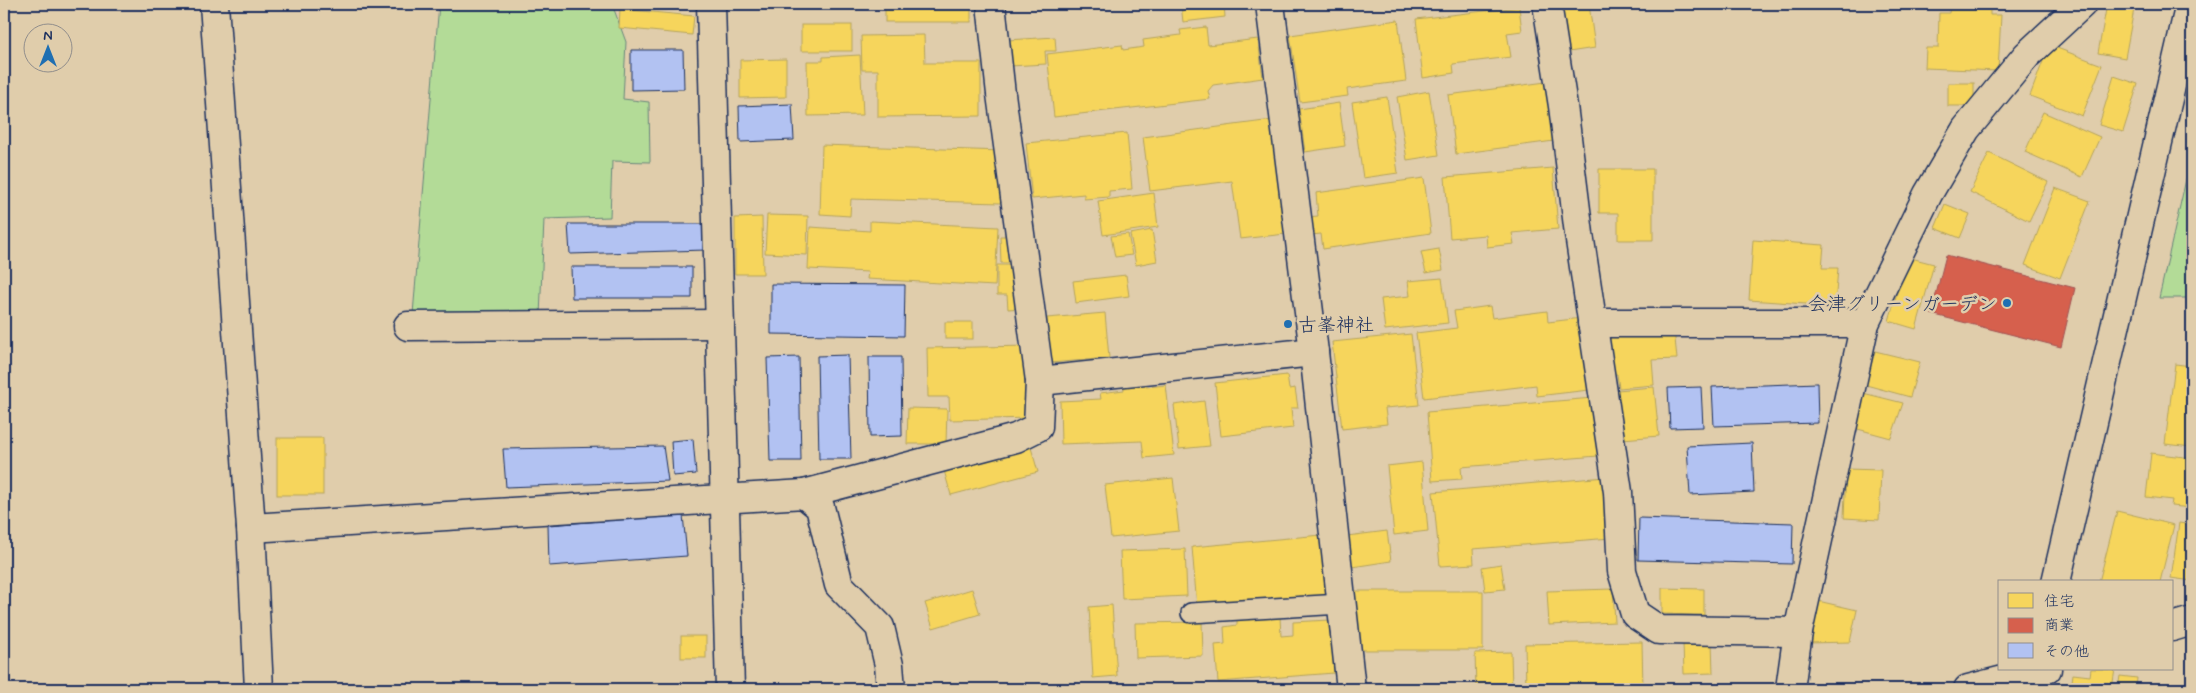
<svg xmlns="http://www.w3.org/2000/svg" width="2196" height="693" font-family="Mynerve,'Klee One',sans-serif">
  <rect width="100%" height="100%" fill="#e0cdab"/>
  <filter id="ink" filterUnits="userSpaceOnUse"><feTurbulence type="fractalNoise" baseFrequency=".02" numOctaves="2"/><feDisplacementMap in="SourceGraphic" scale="10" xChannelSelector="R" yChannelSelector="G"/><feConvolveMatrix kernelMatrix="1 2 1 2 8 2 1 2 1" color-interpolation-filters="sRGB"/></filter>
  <g filter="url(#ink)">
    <!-- green -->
    <g fill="#b3db97" stroke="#67857a">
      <polygon points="439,4 612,4 626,42 623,99 649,102 650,162 612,161 610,217 544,219 540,317 413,314"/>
      <polygon points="2192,153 2192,298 2159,298"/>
    </g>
    <!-- homes -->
    <g fill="#f6d55c" stroke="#b4a35d">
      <rect x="885" y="4" width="86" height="18"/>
      <polygon points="1181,4 1224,4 1225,17 1183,22"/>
      <polygon points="1562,4 1589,4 1595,48 1569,52"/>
      <polygon points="1950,4 1990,4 1990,15 2001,15 1998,71 1925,68 1926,48 1938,48 1939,13 1949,13"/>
      <polygon points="2107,4 2134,9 2125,58 2098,53"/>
      <polygon points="1519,7 1522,31 1507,33 1511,57 1453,64 1454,73 1423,78 1416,19"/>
      <polygon points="620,9 694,16 692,35 619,28"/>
      <polygon points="1398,20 1406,81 1347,89 1348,96 1300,102 1290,35"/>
      <rect x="801" y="25" width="51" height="26"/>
      <polygon points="1206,27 1208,45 1258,39 1263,78 1213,85 1208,91 1210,99 1054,117 1047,54 1122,45 1123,50 1144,47 1143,40 1181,35 1180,30"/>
      <polygon points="924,35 925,63 981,63 981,116 878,117 878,70 862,70 861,36"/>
      <polygon points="1055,37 1056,51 1045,51 1046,64 1010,66 1008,40"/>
      <polygon points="2049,45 2102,65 2082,116 2030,96"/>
      <polygon points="860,55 863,115 808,116 807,61 823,61 823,57"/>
      <polygon points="786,59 786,97 740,98 740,60"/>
      <polygon points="2114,76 2138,84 2123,132 2099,125"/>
      <polygon points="1546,82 1554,141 1456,154 1448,95"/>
      <rect x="1948" y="83" width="26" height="23"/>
      <polygon points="1429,91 1439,155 1407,160 1397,97"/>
      <polygon points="1387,97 1398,173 1363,178 1352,102"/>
      <polygon points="1339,103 1345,146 1305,152 1299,109"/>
      <polygon points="2043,112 2100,137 2082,177 2025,152"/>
      <polygon points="1272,120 1286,234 1240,239 1232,181 1150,191 1143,137"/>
      <polygon points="1127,133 1132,189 1109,191 1109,197 1084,199 1084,194 1032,199 1026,143"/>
      <polygon points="822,145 1003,151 1001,203 851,199 850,216 820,214"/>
      <polygon points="1989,153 2048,182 2029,221 1970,192"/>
      <polygon points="1553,168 1558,229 1512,233 1514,244 1487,247 1486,235 1450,238 1445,177"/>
      <polygon points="1599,169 1653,169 1653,240 1618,240 1618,213 1599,213"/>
      <polygon points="1424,178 1431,233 1323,249 1321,234 1311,235 1308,217 1318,216 1316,193"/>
      <polygon points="2055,188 2090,201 2060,278 2025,265"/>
      <polygon points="1154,193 1158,227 1103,235 1098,201"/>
      <polygon points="1945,204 1970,214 1960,238 1935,228"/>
      <polygon points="767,215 808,216 807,255 765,253"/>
      <polygon points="762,217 763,274 735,274 735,218"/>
      <polygon points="870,221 998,227 995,286 867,279 868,272 808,269 810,227 870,231"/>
      <polygon points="1152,230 1157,261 1136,265 1130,234"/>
      <polygon points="1005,232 1013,232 1013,263 1001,263 1000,236 1005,236"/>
      <polygon points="1128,234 1132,255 1115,257 1111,236"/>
      <polygon points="1753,240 1824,245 1822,268 1838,268 1835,306 1749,300"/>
      <polygon points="1439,249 1443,270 1426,273 1421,252"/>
      <polygon points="1907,257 1934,264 1916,329 1889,321"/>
      <polygon points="997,265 1018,265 1023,308 1008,309 1007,295 997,295"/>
      <polygon points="1126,275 1129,296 1076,303 1073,281"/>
      <polygon points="1442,278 1448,323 1385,330 1381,299 1410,296 1408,281"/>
      <polygon points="1490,306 1492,318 1547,311 1548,322 1582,318 1589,390 1537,396 1536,385 1424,398 1416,333 1457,328 1454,311"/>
      <polygon points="1105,313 1109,358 1050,363 1047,318"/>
      <rect x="945" y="322" width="28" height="17"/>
      <polygon points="1674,329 1677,359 1652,360 1654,385 1619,388 1617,374 1610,375 1607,335"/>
      <polygon points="1411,334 1419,405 1385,408 1387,424 1342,429 1332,342"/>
      <polygon points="1029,346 1030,418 950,420 949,397 928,397 927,348"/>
      <polygon points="1875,351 1920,362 1910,397 1866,385"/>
      <polygon points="2175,364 2192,366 2192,447 2165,444"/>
      <polygon points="1287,375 1289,389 1295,388 1298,408 1291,408 1293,428 1221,436 1215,383"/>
      <polygon points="1145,378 1146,387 1166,385 1174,455 1144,458 1142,441 1061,444 1060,401 1101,399 1100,393 1124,390 1123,382"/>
      <polygon points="1654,387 1659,436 1622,439 1617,390"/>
      <polygon points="1863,393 1903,403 1891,438 1854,428"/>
      <polygon points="1593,398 1598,456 1461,467 1462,479 1432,481 1427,412"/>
      <polygon points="1204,401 1210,446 1179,449 1174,405"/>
      <polygon points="908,408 947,409 946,444 907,444"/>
      <rect x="277" y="438" width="46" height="57"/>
      <polygon points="1030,444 1038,472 951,495 943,467"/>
      <polygon points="2151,453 2192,458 2192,508 2171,506 2172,500 2146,497"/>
      <polygon points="1422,462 1428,531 1394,535 1387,466"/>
      <polygon points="1846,469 1881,470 1879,520 1844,518"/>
      <polygon points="1606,477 1611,538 1473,549 1474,564 1440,566 1433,492"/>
      <polygon points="1173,478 1179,531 1111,538 1105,485"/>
      <polygon points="2117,511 2174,525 2160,582 2099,582"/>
      <polygon points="2179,523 2192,525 2192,581 2171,578"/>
      <polygon points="1387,531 1391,561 1352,567 1347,536"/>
      <polygon points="1321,535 1326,595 1197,607 1192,547"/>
      <polygon points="1185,549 1187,596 1122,599 1120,551"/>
      <polygon points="1501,564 1505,589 1485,591 1482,567"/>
      <polygon points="1662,588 1704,589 1704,615 1662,614"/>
      <polygon points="972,589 980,614 933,628 925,603"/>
      <polygon points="1613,589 1615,622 1549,625 1547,591"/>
      <polygon points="1355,591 1483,591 1483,650 1354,650"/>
      <polygon points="1818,601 1857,610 1850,642 1808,643"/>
      <polygon points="1112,605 1117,676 1093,678 1089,607"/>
      <polygon points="1280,617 1281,636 1293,635 1293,622 1330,620 1334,673 1218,682 1215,645 1225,644 1224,627 1237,625 1237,620"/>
      <polygon points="1202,622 1203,656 1136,658 1135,623"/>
      <rect x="681" y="636" width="25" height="22"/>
      <polygon points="1642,642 1643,689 1526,689 1525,644"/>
      <polygon points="1712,642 1713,673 1684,674 1683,643"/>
      <polygon points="1511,652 1512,689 1476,689 1475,653"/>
      <polygon points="2091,669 2115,669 2112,689 2071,689 2073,674 2090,676"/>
      <polygon points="2120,676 2137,678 2136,689 2118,689"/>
    </g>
    <!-- shops -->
    <polygon fill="#d6604d" stroke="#9e5152" points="1946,255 2075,288 2061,347 1931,314"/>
    <!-- building -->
    <g fill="#b2c2f2" stroke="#1b2f5e">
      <polygon points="631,50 683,50 684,89 631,90"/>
      <polygon points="792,104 794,140 740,142 739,106"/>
      <polygon points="568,224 706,224 706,250 570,254"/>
      <polygon points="571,267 692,267 692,298 572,298"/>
      <polygon points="771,284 905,285 904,336 771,334"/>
      <polygon points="848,355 851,459 819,459 817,356"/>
      <polygon points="799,357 801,461 770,461 767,358"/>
      <polygon points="869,357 901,357 902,436 870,437"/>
      <polygon points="1817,383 1818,423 1714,426 1712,387"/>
      <polygon points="1701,387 1703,427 1670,428 1668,388"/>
      <polygon points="693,439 696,474 673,476 671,441"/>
      <polygon points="1752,443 1754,492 1690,495 1687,446"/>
      <polygon points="663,446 668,481 506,487 503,449"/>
      <polygon points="683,515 687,556 549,566 548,525"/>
      <polygon points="1639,518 1793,523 1792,564 1638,560"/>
    </g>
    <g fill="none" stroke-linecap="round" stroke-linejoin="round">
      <defs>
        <polyline id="service" points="1191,613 1341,604"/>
        <g id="minor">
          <polyline points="214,4 251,528 259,689"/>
          <polyline points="711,4 730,689"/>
          <polyline points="1270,4 1314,352 1351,689"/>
          <polyline points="1547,4 1563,106 1579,234 1618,492 1622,571 1635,614 1659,630 1798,632"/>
          <polyline points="1592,323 1865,323"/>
          <polyline points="408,326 720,324"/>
          <polyline points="1040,381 1314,352"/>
          <polyline points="804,494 1016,438 1038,427 1040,381 1001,94 991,4"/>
          <polyline points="251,528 804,494 820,507 839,585 880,627 889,665 891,689"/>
          <polyline points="2172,627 2192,621"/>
          <polyline points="1790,689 1798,632 1865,323 1928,194 1966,129 2027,55 2082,4"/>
          <polyline points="1968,689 2047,669"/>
        </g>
        <g id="tertiary">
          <polyline points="2056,582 2190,4"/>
          <polyline points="2031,689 2036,669"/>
        </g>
      </defs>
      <!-- service casing -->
      <use href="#service" stroke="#1b2f5e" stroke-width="22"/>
      <!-- minor casing -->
      <use href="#minor" stroke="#1b2f5e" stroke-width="31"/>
      <!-- tertiary casing -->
      <use href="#tertiary" stroke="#1b2f5e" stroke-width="31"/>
      <!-- service -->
      <use href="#service" stroke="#e0cdab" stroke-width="19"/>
      <!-- minor -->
      <use href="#minor" stroke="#e0cdab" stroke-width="28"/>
      <!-- tertiary -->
      <use href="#tertiary" stroke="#e0cdab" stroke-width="28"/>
    </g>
  </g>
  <!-- markers -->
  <g fill="#1f6fb2" stroke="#e0cdab" stroke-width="2">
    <circle cx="2007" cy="303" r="5"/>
    <circle cx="1288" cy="324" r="5"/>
  </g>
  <g text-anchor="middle" stroke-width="5" stroke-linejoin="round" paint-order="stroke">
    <!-- poi labels -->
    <g font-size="19" fill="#1b2f5e" stroke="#e0cdab" text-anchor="end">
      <text x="1997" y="310">会津グリーンガーデン</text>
      <text x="1298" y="331" text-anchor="start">古峯神社</text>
    </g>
  </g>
  <!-- margin -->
  <rect width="2196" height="693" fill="none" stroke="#e0cdab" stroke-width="20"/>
  <rect x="10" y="10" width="2176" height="673" fill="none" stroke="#1b2f5e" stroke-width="2" filter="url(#ink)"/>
  <!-- legend -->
  <rect x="1998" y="580" width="175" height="90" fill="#e0cdab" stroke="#918e8c"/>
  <rect x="2008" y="593" width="25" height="15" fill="#f6d55c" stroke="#918e8c"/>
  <text x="2044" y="606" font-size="15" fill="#1b2f5e">住宅</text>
  <rect x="2008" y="618" width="25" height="15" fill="#d6604d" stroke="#918e8c"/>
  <text x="2044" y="630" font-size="15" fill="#1b2f5e">商業</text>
  <rect x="2008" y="643" width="25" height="15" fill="#b2c2f2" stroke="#918e8c"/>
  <text x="2044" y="656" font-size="15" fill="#1b2f5e">その他</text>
  <!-- north arrow -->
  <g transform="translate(48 48)"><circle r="24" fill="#e0cdab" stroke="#918e8c"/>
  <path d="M0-4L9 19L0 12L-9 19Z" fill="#1f6fb2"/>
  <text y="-8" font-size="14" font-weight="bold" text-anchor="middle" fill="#1b2f5e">N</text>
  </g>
</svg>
